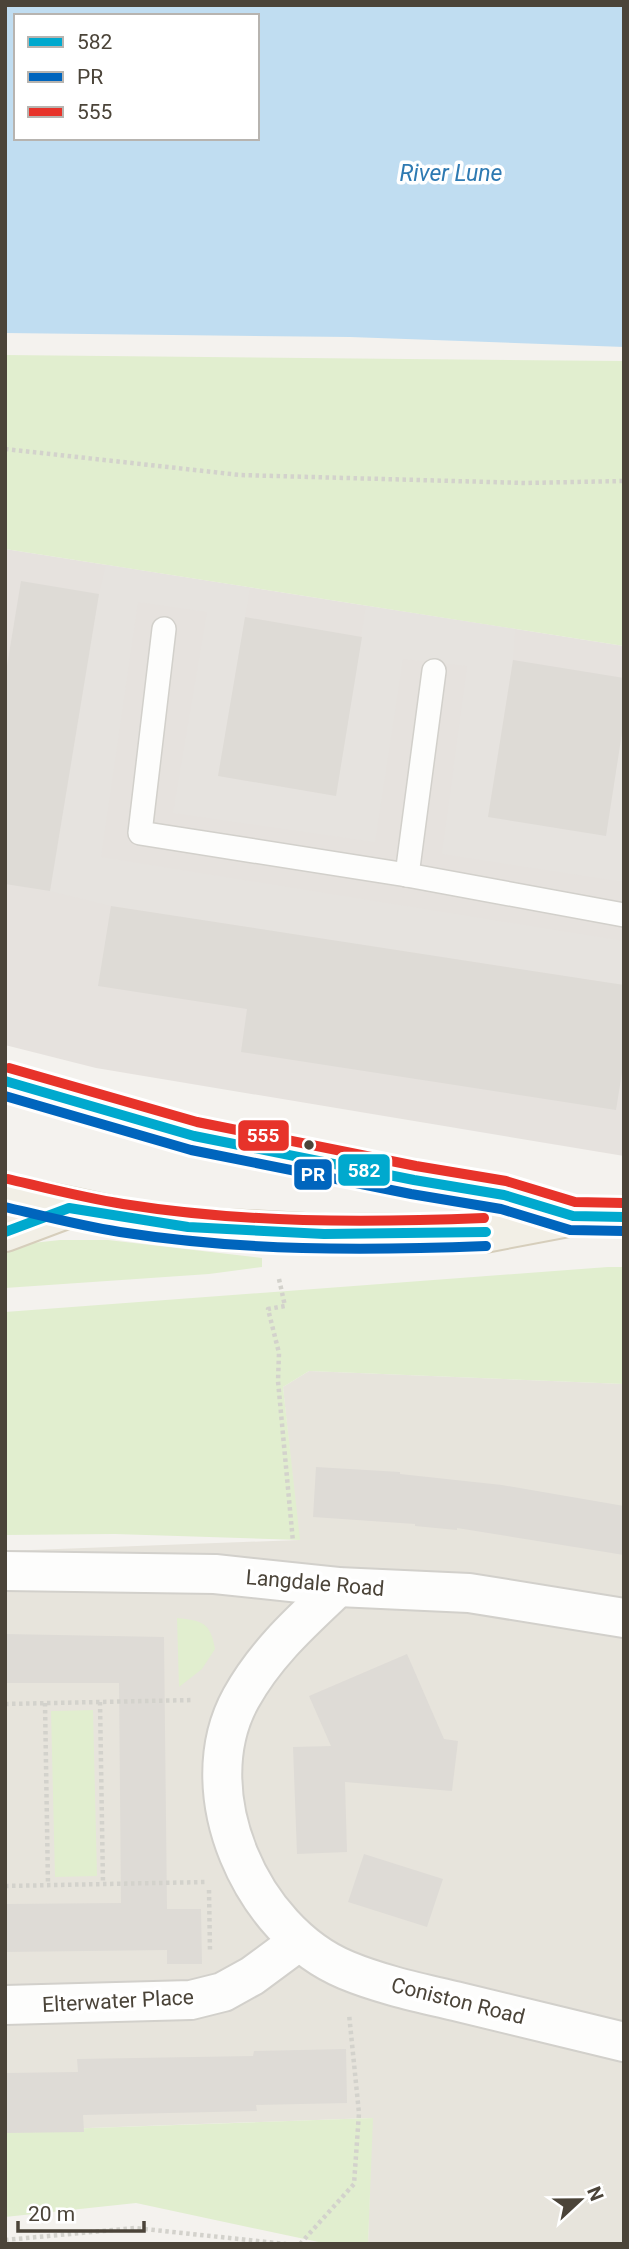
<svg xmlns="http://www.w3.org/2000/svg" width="629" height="2249" font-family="Roboto,sans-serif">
  <rect width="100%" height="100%" fill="#f4f2ee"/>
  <!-- residential -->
  <polygon fill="#e7e4dc" points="309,1371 624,1384 624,2244 368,2244 372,2118 5,2131 5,1551 299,1540 283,1387"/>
  <!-- industrial -->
  <polygon fill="#e6e2de" points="5,549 624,646 624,1156 96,1068 5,1045"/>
  <!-- green -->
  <g fill="#e1eecf">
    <polygon points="5,355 624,361 624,646 5,549"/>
    <polygon points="60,1240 108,1240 262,1258 262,1267 209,1274 5,1288 5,1246"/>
    <polygon points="608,1267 624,1267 624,1384 309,1371 283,1387 300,1540 115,1534 5,1535 5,1312"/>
    <path d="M177 1618C203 1621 210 1622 215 1649L202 1669 179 1687Z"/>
    <polygon points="93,1710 97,1876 55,1877 51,1711"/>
    <polygon points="373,2118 368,2244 328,2244 136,2203 5,2217 5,2131"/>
  </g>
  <!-- parking -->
  <polygon fill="#e6e3df" points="106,565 250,588 219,776 336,796 366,606 515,629 513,660 488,816 606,835 624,720 624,882 442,854 467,666 403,659 375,842 173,813 207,612 138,602 101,857 624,941 624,985 111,906 50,891 99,594"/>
  <!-- water -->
  <path fill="#c0ddf1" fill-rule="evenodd" d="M5 5H624V347L350 337 5 333ZM16 16H257V138H16Z"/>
  <!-- building -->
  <g fill="#dedbd6">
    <polygon points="21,581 99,594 50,891 5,884 5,678"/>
    <polygon points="245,617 362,637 336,796 218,776"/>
    <polygon points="513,660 624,678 624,720 606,836 488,817"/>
    <polygon points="111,906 624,985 624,1060 616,1110 241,1052 247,1009 98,986"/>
    <polygon points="316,1467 400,1472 400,1474 502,1485 624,1506 624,1555 457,1528 457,1530 415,1526 415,1524 313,1517"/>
    <polygon points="5,1634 164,1637 167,1909 201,1909 202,1964 167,1964 167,1950 5,1952 5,1904 121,1903 119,1683 5,1683"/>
    <polygon points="407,1654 444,1739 458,1741 452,1791 345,1782 347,1852 297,1854 293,1747 331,1746 309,1696"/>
    <polygon points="364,1854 443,1879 427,1927 348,1902"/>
    <polygon points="346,2049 347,2103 256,2105 257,2111 83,2115 84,2132 5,2133 5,2073 78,2072 77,2059 253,2056 254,2051"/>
  </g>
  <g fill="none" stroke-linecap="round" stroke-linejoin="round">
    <defs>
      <g id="service">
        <polyline points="164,629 140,833 407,875 624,915"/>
        <polyline points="407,875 434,671"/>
      </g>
      <g id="minor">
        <polyline points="5,1571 215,1574 338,1587 469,1593 624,1618"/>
        <path d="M338 1587C301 1622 266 1653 241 1698 189 1792 252 1931 346 1970 382 1985 421 1993 459 2002 514 2015 569 2029 624 2042"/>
        <polyline points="5,2005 191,2000 223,1992 252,1976 298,1942"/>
      </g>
      <g id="primary">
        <polyline points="5,1081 194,1136 414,1180 504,1195 568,1214"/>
        <polyline points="5,1193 133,1220 188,1227 324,1234 484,1233 573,1216 624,1217"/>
        <polyline points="5,1232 69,1208"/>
      </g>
    </defs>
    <!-- service casing -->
    <use href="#service" stroke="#d2d0cb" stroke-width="26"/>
    <!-- minor casing -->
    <use href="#minor" stroke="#d2d0cb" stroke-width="42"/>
    <!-- primary casing -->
    <use href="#primary" stroke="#d6cebb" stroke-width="42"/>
    <!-- path -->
    <g stroke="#d3d2cc" stroke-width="4.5" stroke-dasharray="3.5 3.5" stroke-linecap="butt">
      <polyline points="5,449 240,475 525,483 624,481"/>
      <polyline points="279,1279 285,1306 268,1309 279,1353 278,1381 293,1542"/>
      <polyline points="100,1702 103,1884"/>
      <polyline points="45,1703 48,1885"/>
      <polyline points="5,1704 193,1700"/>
      <polyline points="5,1886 207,1882"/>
      <polyline points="209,1890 210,1951"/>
      <polyline points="5,2240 135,2228 286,2244"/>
      <polyline points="300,2244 354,2184 359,2113 349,2014"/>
    </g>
    <!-- service -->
    <use href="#service" stroke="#fdfdfc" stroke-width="23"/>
    <!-- minor -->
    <use href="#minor" stroke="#fdfdfc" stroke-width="38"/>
    <!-- primary -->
    <use href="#primary" stroke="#f2efe6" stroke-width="38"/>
    <defs>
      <g id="bus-1">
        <polyline points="5,1081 194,1136 414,1180 504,1195 573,1216 624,1217"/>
        <polyline points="5,1232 69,1208 188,1227 324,1234 486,1232"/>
      </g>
      <g id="bus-2">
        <polyline points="5,1096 191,1150 411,1194 501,1209 570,1230 624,1231"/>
        <path d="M5 1207C43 1216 81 1226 120 1232 241 1251 363 1251 486 1246"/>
      </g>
      <g id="bus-3">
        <polyline points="9,1068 197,1122 416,1166 506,1181 575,1202 624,1203"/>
        <path d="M8 1179C46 1188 84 1198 123 1204 242 1223 364 1223 484 1218"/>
      </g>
    </defs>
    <!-- bus-1 casing -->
    <use href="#bus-1" stroke="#fff" stroke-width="16"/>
    <!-- bus-2 casing -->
    <use href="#bus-2" stroke="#fff" stroke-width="16"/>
    <!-- bus-3 casing -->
    <use href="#bus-3" stroke="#fff" stroke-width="16"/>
    <!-- bus-1 -->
    <use href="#bus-1" stroke="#00a9ce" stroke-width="10"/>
    <!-- bus-2 -->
    <use href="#bus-2" stroke="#0065bd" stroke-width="10"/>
    <!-- bus-3 -->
    <use href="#bus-3" stroke="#e7332a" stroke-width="10"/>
  </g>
  <!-- markers -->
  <circle fill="#4b4439" stroke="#fff" stroke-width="2.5" cx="309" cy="1145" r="6"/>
  <g text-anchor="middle" stroke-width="7" stroke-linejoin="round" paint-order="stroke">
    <!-- street labels -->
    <g font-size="21" fill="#4b4439" stroke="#fff">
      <text transform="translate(315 1583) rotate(5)" y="7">Langdale Road</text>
      <text transform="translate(118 2001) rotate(-3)" y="7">Elterwater Place</text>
      <text transform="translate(458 2001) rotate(14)" y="7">Coniston Road</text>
    </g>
    <!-- water labels -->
    <g font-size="23" font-style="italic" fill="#2e7ab2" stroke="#fff">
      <text x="451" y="181">River Lune</text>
    </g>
  </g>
  <g stroke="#fff" stroke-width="2.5">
    <rect x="237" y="1119" width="53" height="33" rx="7" fill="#e7332a"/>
    <rect x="337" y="1153" width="54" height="34" rx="7" fill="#00a9ce"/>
    <rect x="293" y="1158" width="40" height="33" rx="7" fill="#0065bd"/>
  </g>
  <g font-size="19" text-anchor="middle" font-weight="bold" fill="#fff">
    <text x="263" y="1142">555</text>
    <text x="364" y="1177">582</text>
    <text x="313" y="1181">PR</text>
  </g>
  <!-- border -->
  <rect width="629" height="2249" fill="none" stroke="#4b4439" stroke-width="14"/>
  <!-- legend -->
  <rect x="14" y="14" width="245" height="126" fill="#ffffff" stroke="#b7b4b0" stroke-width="2"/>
  <rect x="28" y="37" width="35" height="10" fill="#00a9ce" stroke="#b7b4b0" stroke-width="2"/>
  <text x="77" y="49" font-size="21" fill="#4b4439">582</text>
  <rect x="28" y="72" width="35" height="10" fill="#0065bd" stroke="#b7b4b0" stroke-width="2"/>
  <text x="77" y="84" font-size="21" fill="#4b4439">PR</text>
  <rect x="28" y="107" width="35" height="10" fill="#e7332a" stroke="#b7b4b0" stroke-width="2"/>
  <text x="77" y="119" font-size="21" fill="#4b4439">555</text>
  <!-- north arrow -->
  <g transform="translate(580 2200) rotate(68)" stroke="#ffffff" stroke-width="5" paint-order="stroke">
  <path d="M0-5L12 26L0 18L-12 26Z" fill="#4b4439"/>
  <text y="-10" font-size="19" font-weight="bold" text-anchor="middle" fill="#4b4439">N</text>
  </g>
  <!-- scale -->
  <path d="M18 2221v10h126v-10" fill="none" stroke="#4b4439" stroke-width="3.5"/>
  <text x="28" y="2221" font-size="21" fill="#4b4439" stroke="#ffffff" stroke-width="5" paint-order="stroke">20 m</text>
</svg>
